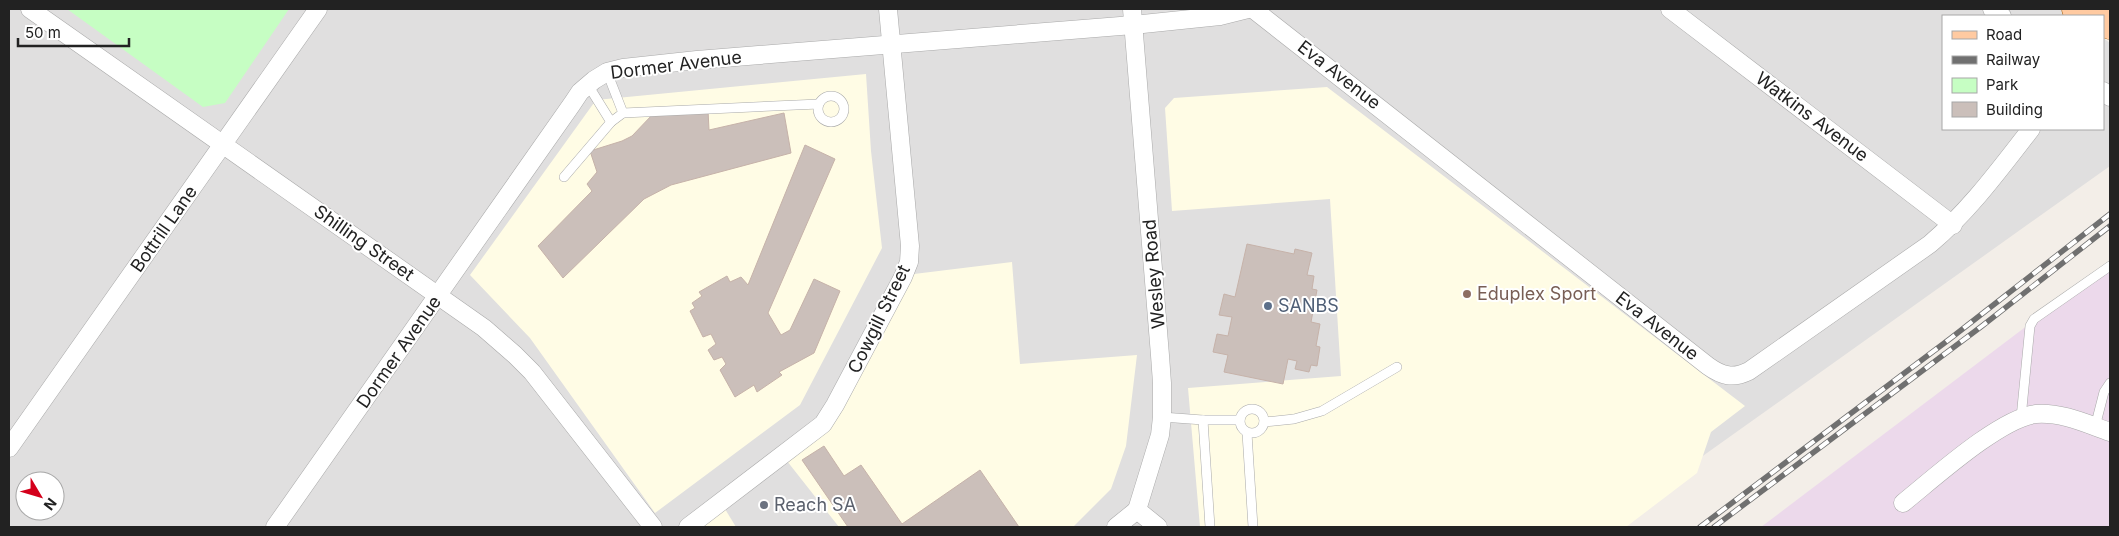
<svg xmlns="http://www.w3.org/2000/svg" width="2119" height="536" font-family="Inter,sans-serif">
  <rect width="100%" height="100%" fill="#f3eee8"/>
  <!-- residential -->
  <path fill="#e0dfdf" fill-rule="evenodd" d="M9 9H2062L2072 16H1943V129H2103V38L2110 43V166L1603 527H9ZM25 481H55V511H25Z"/>
  <!-- industrial -->
  <polygon fill="#ecd9eb" points="2110,263 2110,527 1761,527"/>
  <!-- education -->
  <g fill="#fffce5">
    <polygon points="866,74 871,151 882,248 800,405 655,513 530,338 470,275 596,100"/>
    <polygon points="1327,87 1745,406 1711,432 1697,473 1626,527 1200,527 1188,388 1341,376 1330,199 1172,211 1165,108 1174,98"/>
    <polygon points="1012,262 1020,364 1137,355 1126,446 1111,489 1073,527 839,527 787,461 844,401 914,274"/>
    <polygon points="725,509 736,527 701,527"/>
  </g>
  <!-- park -->
  <polygon fill="#c6fec3" points="67,9 289,9 225,103 203,107"/>
  <!-- building -->
  <g fill="#cbbfba" stroke="#c6b2a9">
    <polygon points="708,110 709,130 784,113 791,153 671,185 644,199 563,278 538,246 592,191 587,184 597,172 590,151 622,141 632,136 653,114"/>
    <polygon points="805,145 835,159 768,313 781,335 790,330 814,279 840,291 814,353 779,372 782,375 757,392 754,385 735,397 720,370 726,364 722,357 714,360 708,350 716,344 711,334 703,337 690,311 695,308 692,303 702,296 699,292 727,276 730,282 741,277 748,285"/>
    <polygon points="1247,244 1294,254 1295,249 1312,253 1307,275 1314,276 1312,289 1317,290 1311,322 1320,324 1316,346 1320,347 1317,366 1311,365 1309,372 1295,369 1297,361 1288,359 1283,384 1224,372 1228,355 1213,352 1217,334 1228,336 1232,317 1219,315 1224,294 1235,297"/>
    <polygon points="824,446 844,476 861,465 902,524 980,470 1019,527 848,527 802,460"/>
  </g>
  <g fill="none" stroke-linecap="round" stroke-linejoin="round">
    <defs>
      <g id="lane">
        <polyline points="607,72 623,113"/>
        <polyline points="588,85 611,122"/>
        <circle cx="831" cy="109" r="13"/>
        <polyline points="564,177 611,122 623,113 819,104"/>
        <circle cx="1252" cy="421" r="12"/>
        <polyline points="1162,417 1203,420 1240,420"/>
        <polyline points="2021,418 2030,326 2034,319 2110,266"/>
        <polyline points="1203,420 1210,527"/>
        <polyline points="1264,422 1294,419 1322,411 1397,367"/>
        <polyline points="2095,427 2104,392 2110,383"/>
        <polyline points="1247,433 1253,527"/>
      </g>
      <g id="street">
        <polyline points="30,9 484,328 515,355 532,372 653,527"/>
        <path d="M1132 9C1143 133 1153 258 1162 383V417L1160 435 1137 510 1158 527"/>
        <path d="M1253 9 1708 366C1722 376 1733 379 1749 371L1930 244C1970 210 1999 170 2031 129"/>
        <polyline points="1670,9 1953,225"/>
        <polyline points="1992,9 2002,16"/>
        <polyline points="2103,91 2110,97"/>
        <polyline points="9,448 318,9"/>
        <path d="M1903 503C1933 479 2000 418 2036 414 2062 412 2087 424 2110 432"/>
        <polyline points="275,527 572,104 580,92 594,80 607,72 623,68 697,60 1133,25 1220,16 1248,9"/>
        <polyline points="688,527 823,424 835,405 903,277 909,262 910,246 888,9"/>
        <polyline points="1116,527 1137,510"/>
      </g>
      <g id="primary">
        <polyline points="2076,9 2086,16"/>
        <polyline points="2103,19 2110,25"/>
      </g>
    </defs>
    <!-- lane casing -->
    <use href="#lane" stroke="#a9a9a9" stroke-width="10"/>
    <!-- street casing -->
    <use href="#street" stroke="#a9a9a9" stroke-width="19"/>
    <!-- primary casing -->
    <use href="#primary" stroke="#a05700" stroke-width="29"/>
    <!-- lane -->
    <use href="#lane" stroke="#fff" stroke-width="9"/>
    <!-- street -->
    <use href="#street" stroke="#fff" stroke-width="18"/>
    <!-- primary -->
    <use href="#primary" stroke="#ffcaa1" stroke-width="28"/>
    <defs>
      <g id="rail">
        <polyline points="1700,527 1951,338 2110,214"/>
        <polyline points="1714,527 1982,326 2110,226"/>
      </g>
    </defs>
    <!-- rail casing -->
    <use href="#rail" stroke="#707070" stroke-width="5.5"/>
    <!-- rail -->
    <use href="#rail" stroke="#fff" stroke-width="4" stroke-dasharray="11" stroke-linecap="butt"/>
  </g>
  <!-- markers -->
  <circle fill="#8d6e63" stroke="#fff" stroke-width="2" cx="1467" cy="294" r="5"/>
  <circle fill="#5c6f8a" stroke="#fff" stroke-width="2" cx="1268" cy="306" r="5"/>
  <circle fill="#6b7280" stroke="#fff" stroke-width="2" cx="764" cy="505" r="5"/>
  <g text-anchor="middle" stroke-width="4" stroke-linejoin="round" paint-order="stroke">
    <!-- street labels -->
    <g font-size="18" fill="#222" stroke="#fff">
      <text transform="translate(676 65) rotate(-7)" y="6">Dormer Avenue</text>
      <text transform="translate(1339 75) rotate(38)" y="6">Eva Avenue</text>
      <text transform="translate(1812 117) rotate(37)" y="6">Watkins Avenue</text>
      <text transform="translate(164 229) rotate(-55)" y="6">Bottrill Lane</text>
      <text transform="translate(364 243) rotate(35)" y="6">Shilling Street</text>
      <text transform="translate(1154 274) rotate(-95)" y="6">Wesley Road</text>
      <text transform="translate(879 319) rotate(-64)" y="6">Cowgill Street</text>
      <text transform="translate(1657 326) rotate(38)" y="6">Eva Avenue</text>
      <text transform="translate(399 352) rotate(-55)" y="6">Dormer Avenue</text>
    </g>
    <!-- education labels -->
    <g font-size="18" fill="#785e54" stroke="#fff" text-anchor="start">
      <text x="1477" y="300">Eduplex Sport</text>
    </g>
    <!-- service labels -->
    <g font-size="18" fill="#4e5e75" stroke="#fff" text-anchor="start">
      <text x="1278" y="312">SANBS</text>
    </g>
    <!-- worship labels -->
    <g font-size="18" fill="#5b616d" stroke="#fff" text-anchor="start">
      <text x="774" y="511">Reach SA</text>
    </g>
  </g>
  <!-- border -->
  <rect width="2119" height="536" fill="none" stroke="#222222" stroke-width="20"/>
  <!-- legend -->
  <rect x="1942" y="15" width="162" height="115" fill="#ffffff" stroke="#a7a7a7"/>
  <rect x="1952" y="31" width="25" height="8" fill="#ffcaa1" stroke="#a7a7a7"/>
  <text x="1986" y="40" font-size="15" fill="#222222">Road</text>
  <rect x="1952" y="56" width="25" height="8" fill="#707070" stroke="#a7a7a7"/>
  <text x="1986" y="65" font-size="15" fill="#222222">Railway</text>
  <rect x="1952" y="78" width="25" height="15" fill="#c6fec3" stroke="#a7a7a7"/>
  <text x="1986" y="90" font-size="15" fill="#222222">Park</text>
  <rect x="1952" y="102" width="25" height="15" fill="#cbbfba" stroke="#a7a7a7"/>
  <text x="1986" y="115" font-size="15" fill="#222222">Building</text>
  <!-- north arrow -->
  <g transform="translate(40 496) rotate(128)"><circle r="24" fill="#ffffff" stroke="#a7a7a7"/>
  <path d="M0-4L9 19L0 12L-9 19Z" fill="#d4001b"/>
  <text y="-8" font-size="14" font-weight="bold" text-anchor="middle" fill="#222222">N</text>
  </g>
  <!-- scale -->
  <path d="M18 38v8h111v-8" fill="none" stroke="#222222" stroke-width="2.5"/>
  <text x="25" y="38" font-size="15" fill="#222222" stroke="#ffffff" stroke-width="4" paint-order="stroke">50 m</text>
</svg>
